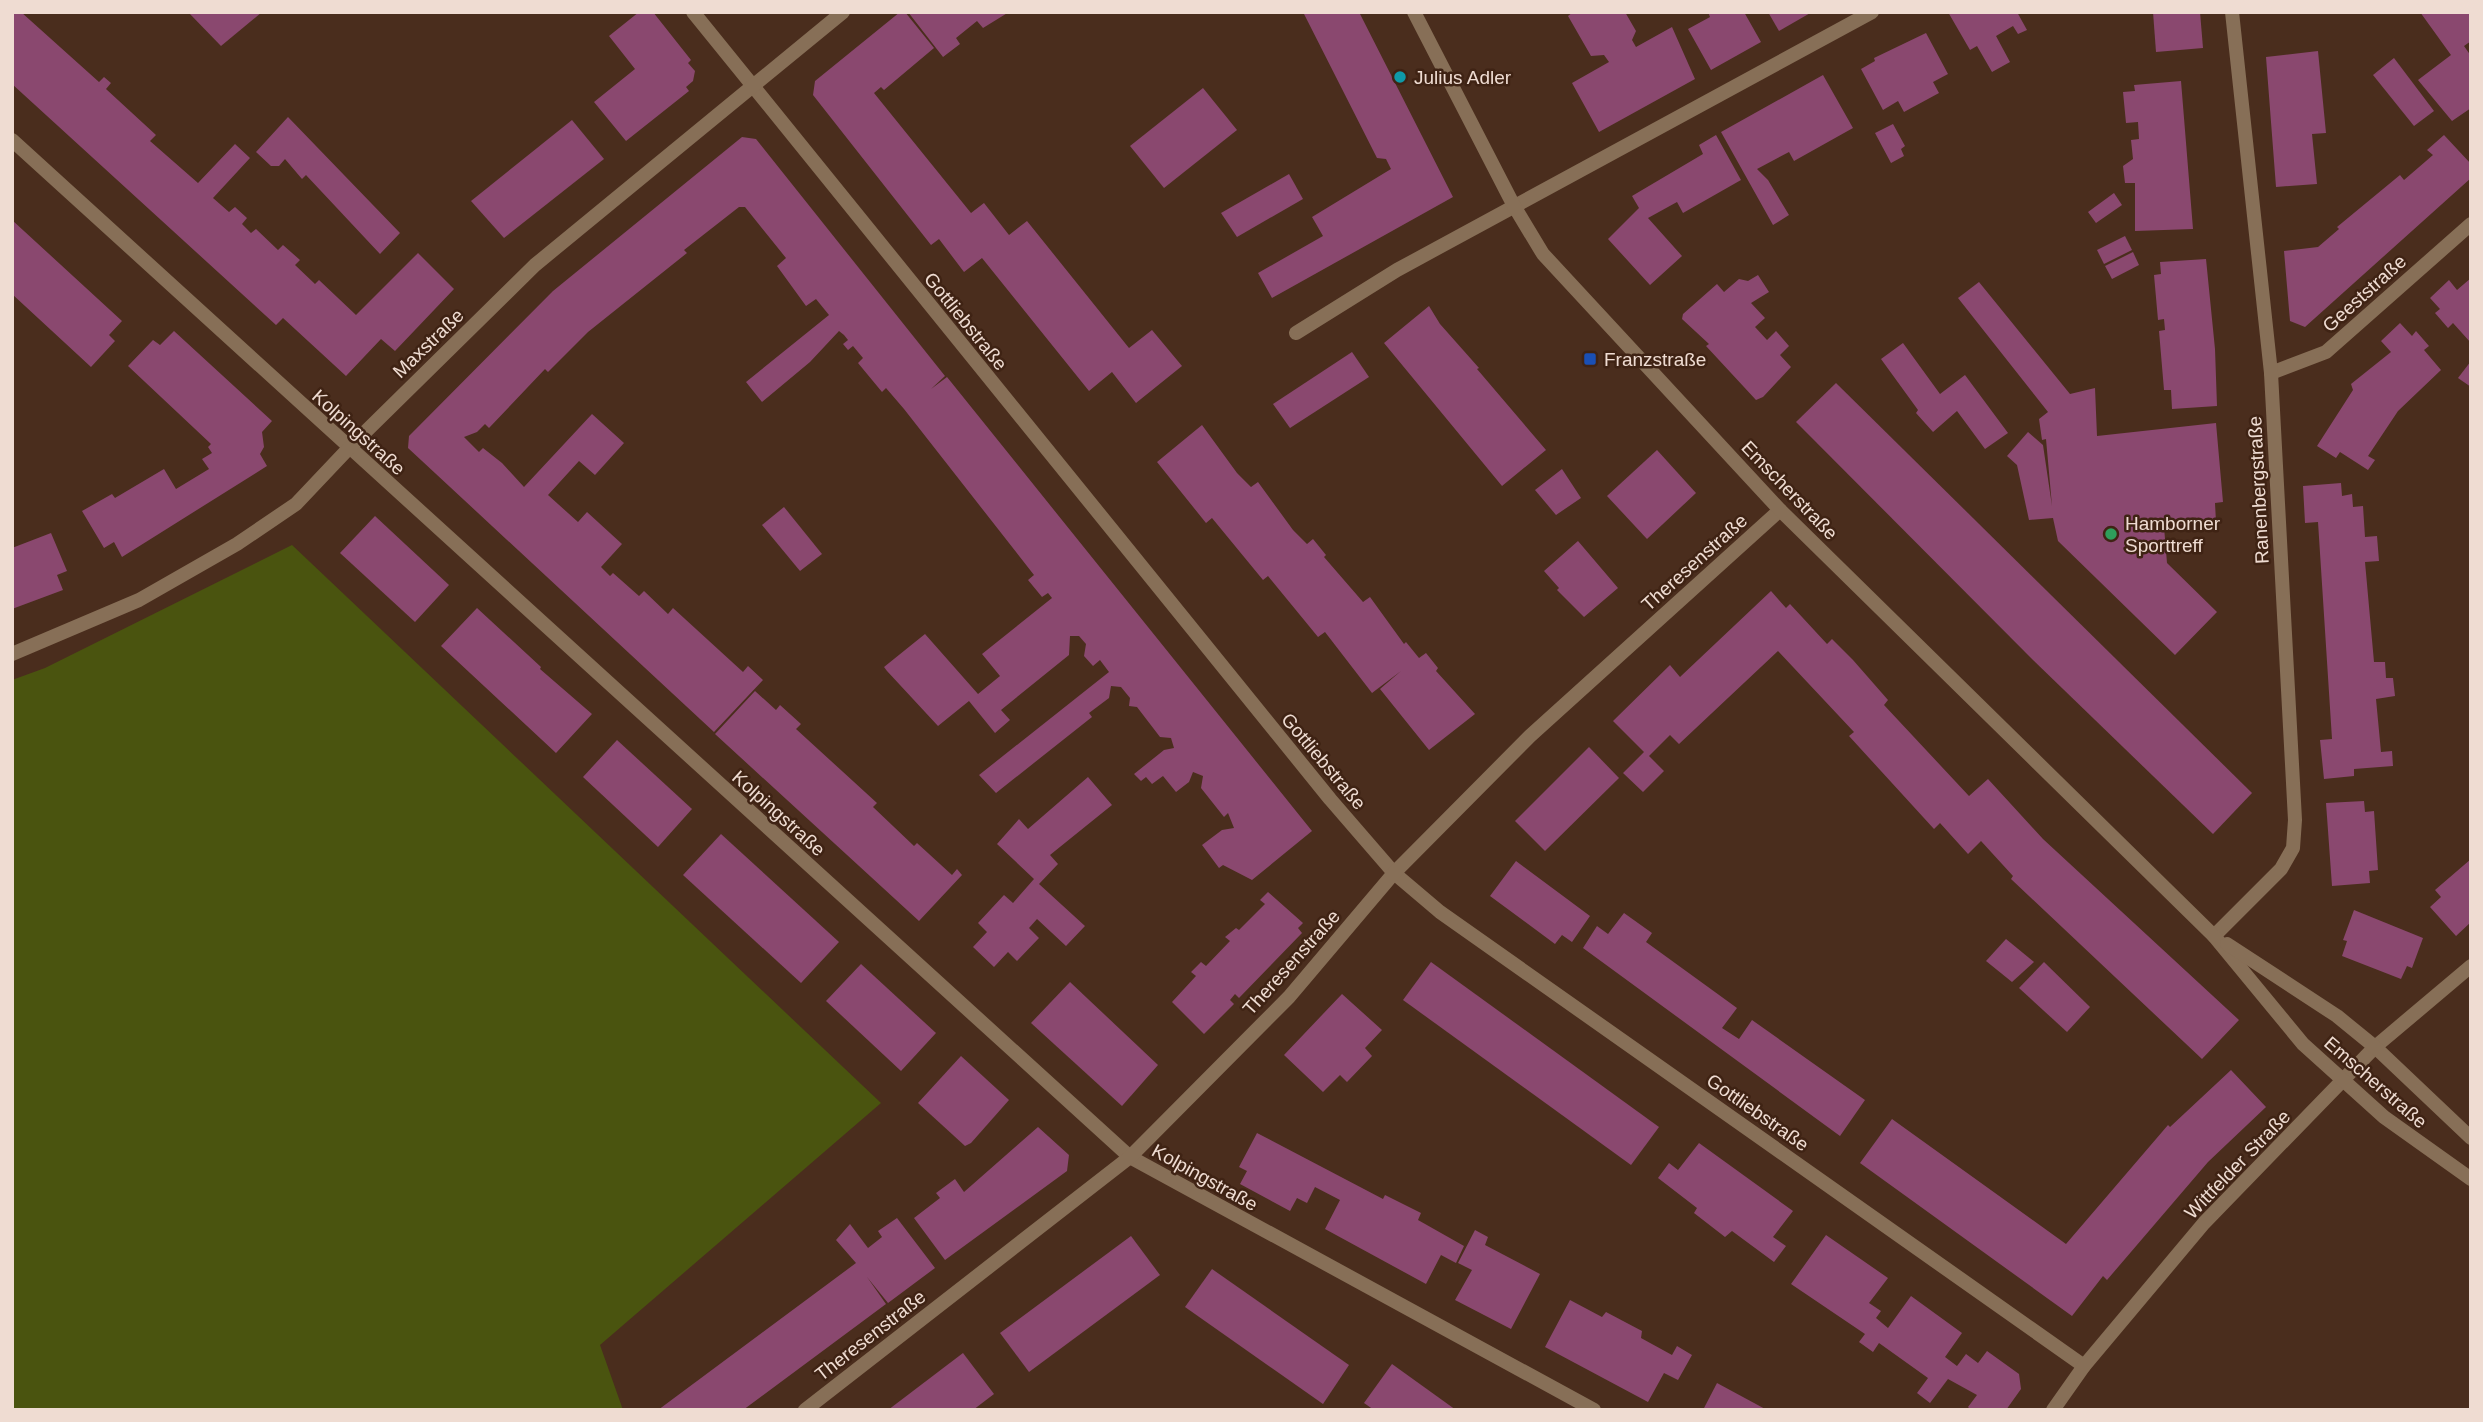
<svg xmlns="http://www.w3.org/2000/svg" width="2483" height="1422" font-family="Arial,sans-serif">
  <rect width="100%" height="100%" fill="#4a2d1d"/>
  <!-- green -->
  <polygon fill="#4a540f" points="292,545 881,1103 600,1345 623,1410 12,1410 12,680 45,668"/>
  <!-- building -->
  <g fill="#8a486f">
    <polygon points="12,12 21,12 99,82 104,77 111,83 106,89 156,135 150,141 198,183 235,144 250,158 213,198 229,212 235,207 247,218 242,224 251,233 256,229 278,250 283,245 300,260 295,265 315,284 319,280 356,315 418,253 454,289 395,351 381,339 346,376 283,318 276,325 12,84"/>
    <polygon points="188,12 262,12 221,46"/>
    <polygon points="639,12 653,12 691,60 688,63 695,71 693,81 686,87 689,91 626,141 594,102 635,69 609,36"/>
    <polygon points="900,12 905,12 934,48 884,90 881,87 874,93 971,213 984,203 1009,235 1027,221 1129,348 1152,330 1182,366 1136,403 1112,372 1089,391 982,258 964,272 939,239 931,245 813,95 815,81"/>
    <polygon points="908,12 1009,12 983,28 977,21 956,38 960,44 943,57"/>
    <polygon points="1303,12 1359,12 1453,197 1272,298 1258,273 1323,236 1312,217 1391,169 1386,159 1377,158"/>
    <polygon points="1573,12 1625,12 1636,31 1632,40 1636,47 1672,27 1695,79 1599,132 1572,83 1609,62 1604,55 1591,56 1568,16"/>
    <polygon points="1708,12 1744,12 1761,42 1711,70 1688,29 1710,17"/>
    <polygon points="1768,12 1812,12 1779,31"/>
    <polygon points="1948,12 2017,12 2027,30 2018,34 2013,26 1996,36 2010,62 1992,72 1977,46 1970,50"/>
    <polygon points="2153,12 2200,12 2203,48 2156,52"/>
    <polygon points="2420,12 2471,12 2471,41 2464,46 2471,56 2471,108 2452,121 2418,80 2451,55"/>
    <polygon points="1926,33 1948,74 1933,82 1939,93 1904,112 1898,101 1883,110 1861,69 1875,61 1874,58"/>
    <polygon points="2318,51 2326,133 2312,134 2317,184 2276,187 2266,57"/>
    <polygon points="2394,58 2434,111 2414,126 2373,75"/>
    <polygon points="1823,75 1853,128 1794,161 1789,152 1757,169 1768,180 1789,215 1773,225 1721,132"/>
    <polygon points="2181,81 2193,229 2135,231 2135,183 2125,183 2123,166 2133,159 2131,140 2139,139 2138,122 2126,123 2123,92 2135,91 2134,85"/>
    <polygon points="1203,88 1237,130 1164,188 1130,146"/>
    <polygon points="288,117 400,233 380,254 306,175 302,179 285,159 279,166 271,166 256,152"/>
    <polygon points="572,120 604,159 504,238 471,201"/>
    <polygon points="1893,124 1905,146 1901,149 1904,156 1891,163 1875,133"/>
    <polygon points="1716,135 1741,180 1683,213 1677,202 1648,218 1682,256 1650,285 1608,239 1639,208 1632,196 1703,154 1699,145"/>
    <polygon points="2444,135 2471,164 2471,178 2305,327 2290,321 2284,251 2318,247 2339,229 2337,227 2400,175 2404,180 2433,155 2427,150"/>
    <polygon points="742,137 756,139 945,376 931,389 947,377 1312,831 1252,880 1223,865 1219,868 1202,845 1222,830 1234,828 1228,813 1224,817 1201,788 1203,776 1193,772 1189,782 1176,792 1163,776 1152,784 1146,777 1141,781 1134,774 1164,750 1174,748 1171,738 1160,737 1137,707 1129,706 1130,698 1121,687 1111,686 1109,698 1089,713 1092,717 996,793 979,775 1109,672 1100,660 1093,666 1084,656 1086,644 1079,636 1070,636 1069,655 1001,710 1010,720 995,733 969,701 938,726 887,671 884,667 925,634 978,694 1000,676 982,654 1052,598 1048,593 1042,597 1028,580 1034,575 904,409 886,388 882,392 858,363 863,358 853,346 848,350 843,344 848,340 844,335 839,331 810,362 762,402 746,382 829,315 816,299 806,306 777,266 786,258 745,207 739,207 684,250 687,253 588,332 548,372 545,369 489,428 485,424 477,432 464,437 479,452 483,448 502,463 524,487 592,414 624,443 595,475 579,461 548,495 578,522 587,512 622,544 601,567 610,576 613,573 639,596 644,591 668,614 673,608 743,672 748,666 763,680 714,732 408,448 409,436 553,291"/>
    <polygon points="1289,174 1303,199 1237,237 1221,213"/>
    <polygon points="2114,193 2122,205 2096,223 2088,212"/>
    <polygon points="12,220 122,321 109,335 115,341 91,367 12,294"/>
    <polygon points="2125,236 2132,250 2104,264 2097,250"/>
    <polygon points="2133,252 2139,265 2112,279 2105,266"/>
    <polygon points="2206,259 2215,349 2217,406 2172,409 2171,390 2164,390 2159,331 2165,330 2164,319 2158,320 2154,275 2161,274 2160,262"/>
    <polygon points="1758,275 1769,292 1751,303 1765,318 1755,327 1767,340 1776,331 1789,346 1780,355 1791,367 1763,397 1756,400 1706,346 1709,344 1682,319 1683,314 1717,284 1724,292 1739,279 1748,281"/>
    <polygon points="2471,278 2471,343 2453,323 2448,328 2435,313 2440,309 2430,298 2449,280 2457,290"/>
    <polygon points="1979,282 2070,394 2095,388 2097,436 2216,423 2223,502 2215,503 2216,522 2164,527 2167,563 2217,612 2175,655 2058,541 2053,518 2029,520 2017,465 2007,456 2028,432 2043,445 2052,506 2046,439 2042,440 2039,419 2048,412 1958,298"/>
    <polygon points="1429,306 1440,324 1479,368 1477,369 1546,450 1502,486 1384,343"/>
    <polygon points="2400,323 2412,336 2416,331 2429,346 2424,350 2441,370 2398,411 2368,456 2375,460 2368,470 2340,452 2336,458 2317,446 2353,390 2351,384 2391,352 2381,341"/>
    <polygon points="174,331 272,421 262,432 264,447 260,454 267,466 122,557 114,542 104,548 82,511 112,494 115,498 164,469 176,489 209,469 202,459 212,453 208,447 211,444 128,366 153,340 160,345"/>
    <polygon points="1903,343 1940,394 1965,375 2008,433 1985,449 1957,411 1933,432 1916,413 1918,410 1881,359"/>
    <polygon points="1352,352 1369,377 1290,428 1273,404"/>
    <polygon points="2471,361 2471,387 2458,378"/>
    <polygon points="1836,383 2252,793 2213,834 2033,660 1796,422"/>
    <polygon points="1202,425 1237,473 1251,487 1258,482 1293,530 1307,544 1313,539 1326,555 1324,557 1363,602 1370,597 1404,644 1406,642 1419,658 1426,653 1438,668 1436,671 1475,714 1429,750 1380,689 1401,671 1372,693 1325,632 1318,637 1268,576 1263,580 1212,518 1206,523 1157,462"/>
    <polygon points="1657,450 1696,493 1647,539 1607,496"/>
    <polygon points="1562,469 1581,498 1556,515 1535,490"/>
    <polygon points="2341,483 2342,496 2352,494 2353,507 2363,506 2365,537 2377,536 2379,561 2365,562 2374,662 2385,662 2386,678 2393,678 2395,696 2376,699 2381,752 2392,751 2393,766 2354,769 2354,776 2324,779 2320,740 2332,739 2318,522 2305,523 2303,486"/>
    <polygon points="784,507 822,554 800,571 762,525"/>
    <polygon points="375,516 449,585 415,622 340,553"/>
    <polygon points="51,533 67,571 57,575 63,590 12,609 12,548"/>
    <polygon points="1578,541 1618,588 1584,617 1557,590 1559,588 1544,571"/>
    <polygon points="1771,591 1786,608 1790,604 1827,644 1832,639 1853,660 1888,700 1884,705 1969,796 1988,779 2043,839 2239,1020 2202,1059 2011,879 2013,876 1981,841 1968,854 1940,823 1934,829 1849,736 1854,732 1778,651 1679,744 1670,735 1649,756 1664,771 1643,792 1623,773 1644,752 1613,721 1670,665 1680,677"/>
    <polygon points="477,608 541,667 540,669 592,714 556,753 441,646"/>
    <polygon points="755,691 776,710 780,705 801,724 796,729 877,803 873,807 914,846 917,843 952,875 957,869 962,875 919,921 715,734"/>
    <polygon points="617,740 692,809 658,847 583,777"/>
    <polygon points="1589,747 1619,778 1545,851 1515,821"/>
    <polygon points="1088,777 1112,805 1050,855 1058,864 1039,884 1085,926 1066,946 1037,919 1029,928 1039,938 1017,961 1008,952 994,967 973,947 987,932 978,923 1004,895 1013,903 1034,879 997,844 1019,819 1028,829"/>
    <polygon points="2364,801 2365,812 2374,811 2378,870 2369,871 2370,883 2332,886 2326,803"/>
    <polygon points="721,834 839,942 801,983 683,875"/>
    <polygon points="2471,859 2471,922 2456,936 2430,907 2441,897 2435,890"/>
    <polygon points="1516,861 1590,916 1572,942 1562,935 1555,944 1490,896"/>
    <polygon points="1268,892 1303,923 1298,928 1302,933 1239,998 1235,994 1230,1000 1234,1004 1204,1034 1172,1002 1196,976 1191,972 1201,962 1206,966 1230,941 1225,937 1236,928 1239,930 1265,904 1260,900"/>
    <polygon points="2354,910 2423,938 2412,968 2407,966 2401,979 2342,956 2347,941 2343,940"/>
    <polygon points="1624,913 1652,933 1646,942 1737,1008 1722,1028 1739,1039 1752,1020 1865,1100 1840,1136 1583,948 1597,926 1608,934"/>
    <polygon points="2006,939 2034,962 2012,982 1986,961"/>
    <polygon points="1431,962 1659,1127 1631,1165 1403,1000"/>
    <polygon points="2044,962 2090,1007 2067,1032 2019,988"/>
    <polygon points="861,964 936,1033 901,1071 826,1001"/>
    <polygon points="1070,982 1158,1065 1122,1106 1031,1023"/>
    <polygon points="1342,994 1382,1030 1365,1048 1372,1056 1347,1082 1340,1075 1323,1092 1284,1055"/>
    <polygon points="961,1056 1009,1100 971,1143 965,1146 918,1103"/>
    <polygon points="2231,1070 2266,1107 2208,1162 2107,1280 2103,1276 2072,1316 1860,1163 1892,1119 2066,1244 2168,1125 2170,1127"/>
    <polygon points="1038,1127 1069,1155 1067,1171 945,1260 914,1218 940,1198 936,1193 955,1179 964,1192"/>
    <polygon points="1257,1133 1383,1199 1385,1195 1421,1213 1418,1220 1464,1246 1456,1263 1441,1255 1426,1284 1325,1229 1340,1200 1315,1187 1307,1203 1297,1198 1290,1211 1240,1184 1247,1171 1239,1167"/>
    <polygon points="1699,1143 1793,1211 1773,1237 1786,1246 1774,1262 1732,1231 1725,1237 1694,1213 1697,1208 1658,1178 1669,1163 1678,1170"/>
    <polygon points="897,1218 935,1268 888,1303 867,1277 886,1304 743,1410 658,1410 856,1263 836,1240 850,1224 868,1248 882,1237 878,1231"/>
    <polygon points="1475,1230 1488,1237 1485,1245 1540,1274 1511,1329 1455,1300 1472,1270 1458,1263"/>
    <polygon points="1826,1235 1888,1278 1869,1303 1881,1311 1876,1318 1888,1328 1911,1296 1962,1333 1945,1357 1957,1366 1966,1354 1978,1363 1987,1351 2019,1374 2021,1389 2006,1410 1971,1410 1968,1407 1977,1395 1948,1379 1930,1403 1917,1393 1928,1378 1879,1343 1873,1352 1859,1342 1865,1334 1791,1284"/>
    <polygon points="1131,1236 1160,1275 1029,1372 1000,1333"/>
    <polygon points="1212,1269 1349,1365 1323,1404 1185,1307"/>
    <polygon points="1570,1300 1602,1317 1606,1312 1642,1331 1641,1338 1672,1355 1677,1346 1692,1355 1678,1380 1664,1373 1648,1402 1545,1347"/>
    <polygon points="963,1353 994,1394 973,1410 888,1410"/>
    <polygon points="1392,1364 1456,1410 1374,1410 1364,1403"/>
    <polygon points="1717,1383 1767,1410 1703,1410"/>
  </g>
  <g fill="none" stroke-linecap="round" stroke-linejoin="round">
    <!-- minor -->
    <g stroke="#876f57" stroke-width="14">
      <polyline points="693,12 1330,799 1394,873 1440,912 2084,1366"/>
      <polyline points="12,140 1130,1157 1594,1410"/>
      <polyline points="1296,333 1397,270 1872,12"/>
      <polyline points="2271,373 2326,352 2471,224"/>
      <polyline points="12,654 139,600 237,544 296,504 349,448 535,265 843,12"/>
      <polyline points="2214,936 2281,869 2293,848 2295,820 2271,373 2232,12"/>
      <polyline points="805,1410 1130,1157 1289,997 1394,873 1530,736 1780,510"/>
      <polyline points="2053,1410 2084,1366 2204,1223 2375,1047 2471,966"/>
    </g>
    <!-- tertiary -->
    <g stroke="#876f57" stroke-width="14">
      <polyline points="1414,12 1514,206 1543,254 1780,510 2214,936 2303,1044 2384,1117 2471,1179"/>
      <polyline points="2227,944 2337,1016 2375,1047 2471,1138"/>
    </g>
  </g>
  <!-- markers -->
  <circle fill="#0f9aa8" stroke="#3f2314" stroke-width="2.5" cx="1400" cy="77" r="7"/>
  <rect fill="#1a4fb4" stroke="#3f2314" stroke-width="2.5" x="1583" y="352" width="14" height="14" rx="3.5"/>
  <circle fill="#2e9e5b" stroke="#3f2314" stroke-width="2.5" cx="2111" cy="534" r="7"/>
  <g text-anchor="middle" stroke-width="5" stroke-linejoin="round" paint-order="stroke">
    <!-- poi labels -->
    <g font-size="19" fill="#efdcd2" stroke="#3f2314" text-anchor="start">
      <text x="1414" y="84">Julius Adler</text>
      <text x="1604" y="366">Franzstraße</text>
      <text x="2125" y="530">Hamborner<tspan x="2125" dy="22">Sporttreff</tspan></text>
    </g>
    <!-- street labels -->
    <g font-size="19" fill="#efdcd2" stroke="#3f2314">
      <text transform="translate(2364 293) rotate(-42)" y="7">Geeststraße</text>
      <text transform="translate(966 321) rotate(51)" y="7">Gottliebstraße</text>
      <text transform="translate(428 343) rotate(-44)" y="7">Maxstraße</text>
      <text transform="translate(359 432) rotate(42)" y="7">Kolpingstraße</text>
      <text transform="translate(1790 490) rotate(46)" y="7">Emscherstraße</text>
      <text transform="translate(2258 490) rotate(-93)" y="7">Ranenbergstraße</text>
      <text transform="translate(1694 562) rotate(-42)" y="7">Theresenstraße</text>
      <text transform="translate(1324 761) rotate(50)" y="7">Gottliebstraße</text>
      <text transform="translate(779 813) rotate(42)" y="7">Kolpingstraße</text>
      <text transform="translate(1291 962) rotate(-48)" y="7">Theresenstraße</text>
      <text transform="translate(2376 1082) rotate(41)" y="7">Emscherstraße</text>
      <text transform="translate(1758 1112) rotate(35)" y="7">Gottliebstraße</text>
      <text transform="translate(2237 1164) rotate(-46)" y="7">Wittfelder Straße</text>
      <text transform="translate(1205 1177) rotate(29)" y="7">Kolpingstraße</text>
      <text transform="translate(870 1335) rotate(-38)" y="7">Theresenstraße</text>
    </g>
  </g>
  <!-- border -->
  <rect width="2483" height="1422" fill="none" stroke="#efdcd2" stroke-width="28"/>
</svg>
